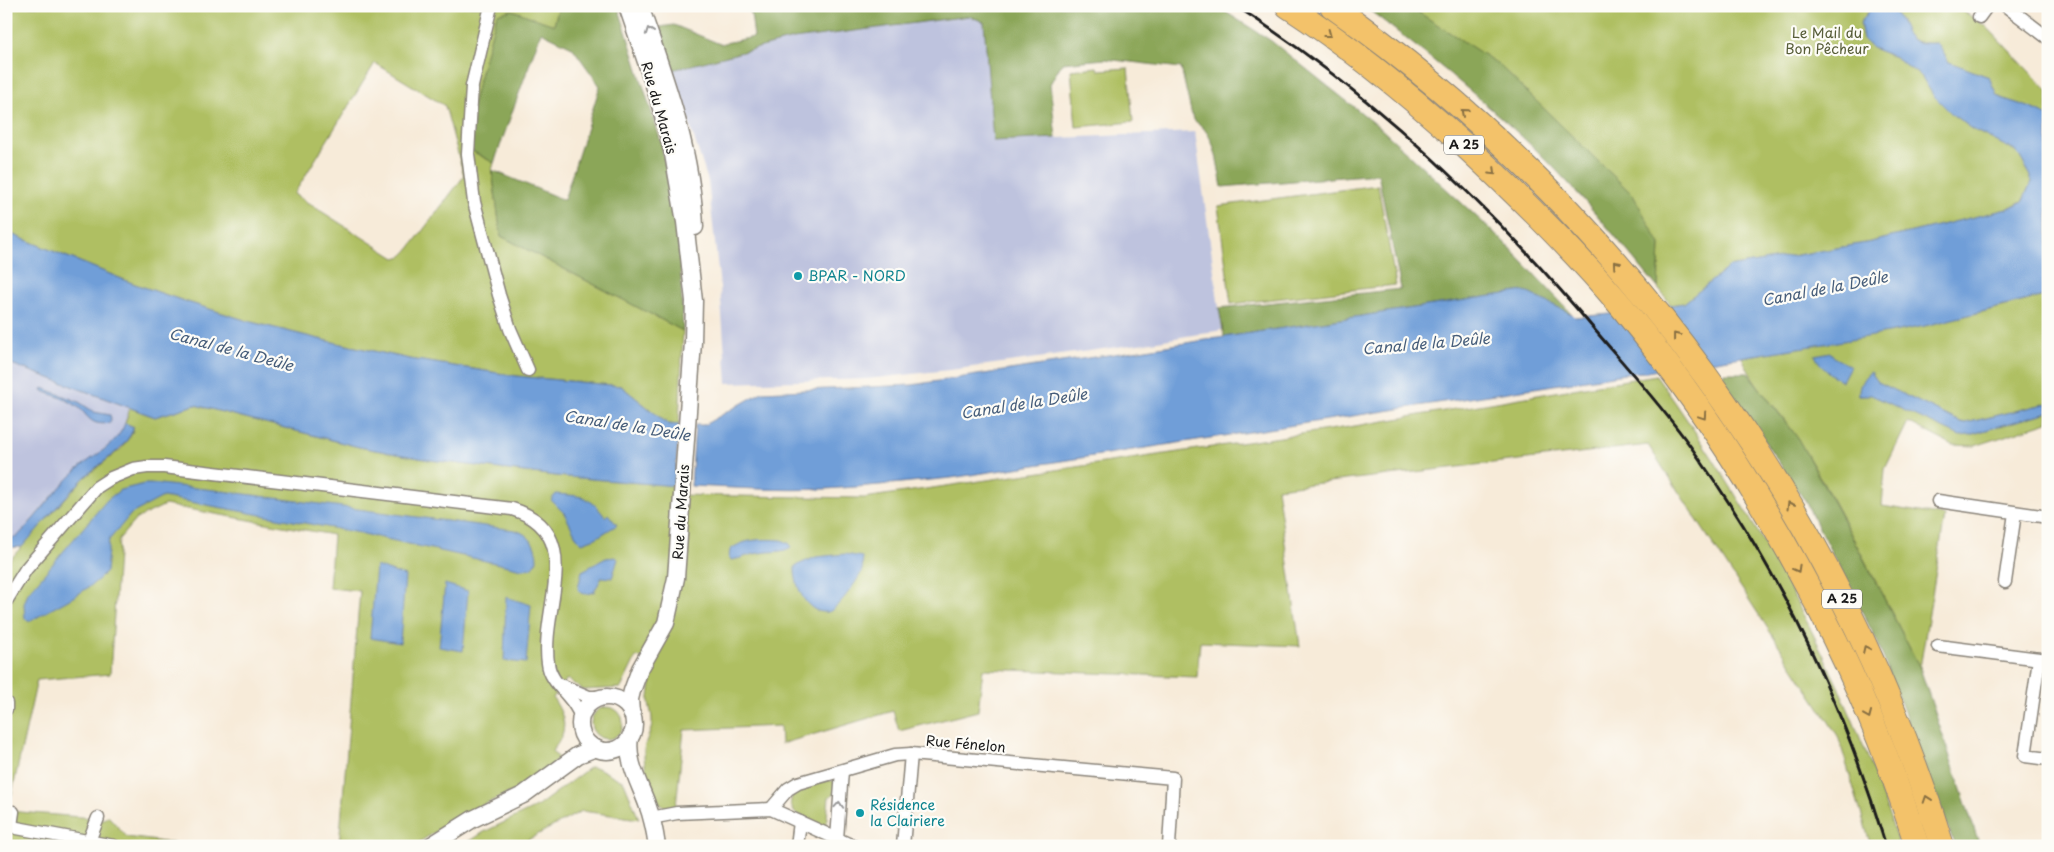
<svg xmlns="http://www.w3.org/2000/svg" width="2054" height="852" font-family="'Playpen Sans',sans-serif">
  <rect width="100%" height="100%" fill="#fdfcf7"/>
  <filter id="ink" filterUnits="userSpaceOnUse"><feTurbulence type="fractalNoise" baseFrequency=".02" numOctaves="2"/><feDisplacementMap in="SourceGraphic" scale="10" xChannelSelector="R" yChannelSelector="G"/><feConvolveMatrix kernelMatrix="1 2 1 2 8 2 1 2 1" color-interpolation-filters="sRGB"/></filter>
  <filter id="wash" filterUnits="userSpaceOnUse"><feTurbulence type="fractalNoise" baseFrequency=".0096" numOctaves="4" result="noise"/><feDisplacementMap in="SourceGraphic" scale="20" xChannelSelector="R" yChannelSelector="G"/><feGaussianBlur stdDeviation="1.12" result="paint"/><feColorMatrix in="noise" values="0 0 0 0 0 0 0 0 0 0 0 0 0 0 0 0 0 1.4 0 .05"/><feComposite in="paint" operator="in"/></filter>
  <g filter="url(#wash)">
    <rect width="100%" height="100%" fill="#f7ebd9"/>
    <!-- industrial -->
    <g fill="#bec3de">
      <polygon points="969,16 984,21 993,141 1195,132 1222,330 1146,343 958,369 867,379 727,383 720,287 708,181 672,70 793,39"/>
      <polygon points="6,362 130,408 122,430 114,441 77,470 53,495 17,537 6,538"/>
    </g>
    <!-- green -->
    <g fill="#afbf62" stroke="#666e3f" fill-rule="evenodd">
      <path d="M6 6H559L554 26 512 10 461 145 494 163 492 170 501 236 683 331 679 425 668 424 621 386 517 376 410 359 319 339 251 322 184 301 132 283 6 232ZM375 63 445 106 464 176 408 250 402 256 395 258 294 194Z"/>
      <polygon points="1409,6 1881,6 1870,10 1860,23 1863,39 1872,48 1895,57 1922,77 1933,95 1953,115 1974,130 2017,152 2031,176 2031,182 2023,200 2007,209 1871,242 1729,267 1684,303 1671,305 1658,288 1660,244"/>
      <path d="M1882 6H1955L1986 26 2048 91V117C2036 107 2012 103 1997 96L1989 77 1949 62 1937 43C1916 44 1906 41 1901 20Z"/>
      <polygon points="1097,67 1098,70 1128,68 1133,122 1076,127 1071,70"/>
      <polygon points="1378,185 1396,285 1231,304 1218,206"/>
      <path d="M2048 295V403L1966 423 1960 422 1878 382 1871 372 1859 395 1871 394 1969 435 2048 412V422L1975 446 1952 445 1908 422 1885 469 1882 506 1945 516 1920 668C1880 591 1842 512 1797 438 1780 410 1754 388 1742 357 1845 341 1947 323 2048 295Z"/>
      <path d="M1656 375C1759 520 1846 676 1899 846H1871L1838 736 1648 445 1277 488 1300 646 1200 642 1197 677 983 669 978 711 899 731 893 711 781 744 780 726 684 730 676 806C671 807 666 808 661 805 650 798 643 762 644 750 645 739 653 731 652 720 652 712 648 705 649 697 650 685 653 673 656 662L636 657 621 688 583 690 567 679 553 698C566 718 569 731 552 751L558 758 549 768 516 790 469 811 413 846H339L360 591 329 588 333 535 165 505 136 519 119 539 110 674 37 680 8 811 104 819 108 816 127 837 194 846H6V625L8 607 6 604V564L84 478 121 449 131 435 134 427 125 423 130 408 155 417 195 405 359 447 430 460 556 476 668 485 675 486 674 495 864 498 1349 427Z"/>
      <circle cx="607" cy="723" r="16"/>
      <polygon points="590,767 598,768 624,782 639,819 582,811 516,846 462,846 484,832 538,806"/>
      <path d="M829 780 835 782 838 791 829 797 826 827 795 813C779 789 813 785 829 780Z"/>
    </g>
    <!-- forest -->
    <g fill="#8ba658" stroke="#54613a">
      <polygon points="559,6 618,6 661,142 680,251 683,331 501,236 492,170 564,200 600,86 572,47 541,32 494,163 461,145 497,14 512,10 554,25"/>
      <path d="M750 6H1216L1270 40 1378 126 1502 240 1572 314 1524 291 1224 337 1219 308 1401 289 1378 174 1222 187C1217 163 1216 132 1193 120L1181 68 1105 59 1062 63 1050 84 1056 138 993 141 984 22 969 16 793 39 672 70 660 27 674 25 720 44 754 37Z"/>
      <path d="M1364 6H1409L1498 64 1633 195 1660 244 1658 288C1618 240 1579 191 1534 148 1480 97 1423 51 1364 6Z"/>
      <polygon points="1724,373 1748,373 1797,437 1848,529 1920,668 1980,846 1955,846 1877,641 1805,501 1722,378"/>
    </g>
    <!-- water -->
    <g fill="#709ed8" stroke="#465d7a">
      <path d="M1881 6 1893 9C1910 32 1900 45 1937 43L1949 62 1989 77 1997 96C2012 103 2036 107 2048 117V295L1925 326 1856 339 1646 372 1624 373 1625 374 951 478C909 482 867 487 825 489 781 491 736 488 691 486L695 425H704L762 392 912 385 1524 291 1572 314 1575 317 1611 314 1684 303 1729 267 1871 242 2007 209 2023 201 2031 182V176L2017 152 1974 130 1953 115 1933 95 1922 77 1895 57 1872 48 1863 39 1860 23 1870 10Z"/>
      <polygon points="6,232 132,283 184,301 251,322 319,339 410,359 517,376 621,386 668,424 679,425 675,486 556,476 430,460 359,447 195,405 155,417 6,362"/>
      <path d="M1830 352 1835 358 1850 366 1842 381C1830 375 1820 367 1815 355Z"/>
      <path d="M1871 372 1878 382 1960 422 1966 423 2048 403V412L1969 435 1960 436 1871 395H1859C1858 387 1864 375 1871 372Z"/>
      <path d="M43 388 79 402 94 412 110 415 111 419 110 423C88 427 89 414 75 405 67 399 55 396 45 392L42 390Z"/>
      <path d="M125 423 134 427C125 452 99 462 81 481 60 502 42 525 22 547L6 548V538L17 537C38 515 55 491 76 471 93 455 117 446 125 423Z"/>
      <path d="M144 484H160L215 490 515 530C529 534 537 545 537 560L532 568 522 569 359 533 163 497 131 514 109 540 106 572C88 592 59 604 36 618L31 621 25 619 24 604 28 593 107 500 120 490Z"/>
      <path d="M556 494C582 496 589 495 605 517L608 514 617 525 596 538 582 543 577 538 564 513 551 500Z"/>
      <path d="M782 540 790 544 791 547C783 553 770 551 759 553 750 554 741 559 731 560L729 558 730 550C744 538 765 539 782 540Z"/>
      <path d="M845 554 862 557C863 562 863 568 861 573 857 581 837 610 828 612 805 615 794 583 795 566L816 557Z"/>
      <path d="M606 558 616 557 618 559 612 578 602 577 594 592C588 594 580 596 578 588L582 571Z"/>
      <polygon points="376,566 405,576 400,643 370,638"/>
      <polygon points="445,584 468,591 463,651 439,647"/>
      <polygon points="506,597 531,605 526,663 504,661"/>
    </g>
  </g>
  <g filter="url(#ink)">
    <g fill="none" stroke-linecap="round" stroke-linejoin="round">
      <defs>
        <g id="minor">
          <polyline points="491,6 472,86 468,154 474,202 499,295 510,329 528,370"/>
          <polyline points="2006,6 2048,38"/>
          <polyline points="1979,17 1987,6"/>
          <polyline points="1938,501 2048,517"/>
          <polyline points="2005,582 2015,513"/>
          <path d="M6 601 26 569 97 487 111 478 133 469 147 467H164L512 509C588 532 540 608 548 663 550 685 575 696 581 718"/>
          <polyline points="1938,646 2048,660"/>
          <polyline points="2039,659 2025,756 2048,759"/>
          <polyline points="563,686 589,697 603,697"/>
          <polyline points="6,703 6,709"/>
          <polyline points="771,809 788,789 798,783 895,755 911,754 1173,778 1169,846"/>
          <polyline points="651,818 677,813 771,809 853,846"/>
          <polyline points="6,823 17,828 114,846"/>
          <polyline points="11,826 13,812"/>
          <polyline points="837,839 842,771"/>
          <polyline points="89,841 98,818"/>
          <polyline points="797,846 800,822"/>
          <polyline points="903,846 911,754"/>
        </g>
        <g id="tertiary">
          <polyline points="627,6 658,97 673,154 685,222 694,301 693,342 676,578 666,623 640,669 632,691 630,699 631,713"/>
          <path d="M640 6C665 78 692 150 695 227"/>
          <circle cx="607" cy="724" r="27"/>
          <path d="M630 737C626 761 639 782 647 804 652 817 655 832 657 846"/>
          <polyline points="430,846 473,819 523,795 578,755 596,748"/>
        </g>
        <g id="motorway">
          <path d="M1288 6C1349 46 1407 93 1461 142 1517 194 1573 249 1622 307 1748 459 1859 657 1917 846"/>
          <path d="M1332 6C1619 208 1839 511 1942 846"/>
        </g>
      </defs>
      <!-- minor casing -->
      <use href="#minor" stroke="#8a847a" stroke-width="15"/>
      <!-- tertiary casing -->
      <use href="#tertiary" stroke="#8a847a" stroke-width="19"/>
      <!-- motorway casing -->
      <use href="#motorway" stroke="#8a847a" stroke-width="26"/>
      <!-- minor -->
      <use href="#minor" stroke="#fff" stroke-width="12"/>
      <!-- tertiary -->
      <use href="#tertiary" stroke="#fff" stroke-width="16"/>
      <!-- motorway -->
      <use href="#motorway" stroke="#f3c26a" stroke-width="24"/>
      <!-- rail -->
      <path stroke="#1c1c1c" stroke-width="3" d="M1236 6C1372 93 1490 205 1594 329 1627 368 1661 405 1691 447 1778 568 1843 703 1886 846"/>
    </g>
    <!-- one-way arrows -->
    <defs><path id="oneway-chevron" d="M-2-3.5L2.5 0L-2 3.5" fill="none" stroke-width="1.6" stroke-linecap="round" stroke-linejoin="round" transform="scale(1.25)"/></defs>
    <g stroke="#999">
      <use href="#oneway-chevron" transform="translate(649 31) rotate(-110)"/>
      <use href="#oneway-chevron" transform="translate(839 805) rotate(-86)"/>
    </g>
    <g stroke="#886f43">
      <use href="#oneway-chevron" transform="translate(1328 34) rotate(37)"/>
      <use href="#oneway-chevron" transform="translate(1464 112) rotate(-139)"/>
      <use href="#oneway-chevron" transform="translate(1493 172) rotate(44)"/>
      <use href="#oneway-chevron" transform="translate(1616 264) rotate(-131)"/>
      <use href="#oneway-chevron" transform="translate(1676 336) rotate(-128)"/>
      <use href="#oneway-chevron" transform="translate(1703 416) rotate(56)"/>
      <use href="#oneway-chevron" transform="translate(1790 505) rotate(-121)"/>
      <use href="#oneway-chevron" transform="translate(1797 569) rotate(61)"/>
      <use href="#oneway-chevron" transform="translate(1866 649) rotate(-115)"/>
      <use href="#oneway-chevron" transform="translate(1868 715) rotate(67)"/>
      <use href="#oneway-chevron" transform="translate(1927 799) rotate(-109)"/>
    </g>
  </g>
  <!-- markers -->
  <g fill="#0f9aa8" stroke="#fdfcf7" stroke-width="2">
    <circle cx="798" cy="276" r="5"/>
    <circle cx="860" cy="813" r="5"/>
  </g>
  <g text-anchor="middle" stroke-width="4.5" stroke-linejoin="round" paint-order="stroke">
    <!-- shield labels -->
    <g fill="#fdfcf7" stroke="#605f5e" stroke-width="1">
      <rect x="1444" y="135.5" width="40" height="19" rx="4"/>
      <rect x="1822" y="589.5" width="40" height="19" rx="4"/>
    </g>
    <g font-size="12" font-weight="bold" fill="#1c1c1c">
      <text x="1464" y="149">A 25</text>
      <text x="1842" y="603">A 25</text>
    </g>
    <!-- park labels -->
    <g font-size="14" fill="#575d38" stroke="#fdfcf7">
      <text x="1827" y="38">Le Mail du<tspan x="1827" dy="16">Bon Pêcheur</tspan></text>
    </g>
    <!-- street labels -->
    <g font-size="14" fill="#1c1c1c" stroke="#fdfcf7">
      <text transform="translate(659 108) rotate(74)" y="5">Rue du Marais</text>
      <text transform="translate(681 512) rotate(-86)" y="5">Rue du Marais</text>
      <text transform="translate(966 744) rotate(5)" y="5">Rue Fénelon</text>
    </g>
    <!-- culture labels -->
    <g font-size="14" fill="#0d838f" stroke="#fdfcf7" text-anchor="start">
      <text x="808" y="281">BPAR - NORD</text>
      <text x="870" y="810">Résidence<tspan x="870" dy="16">la Clairiere</tspan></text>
    </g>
    <!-- water labels -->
    <g font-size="15" font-style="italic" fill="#465d7a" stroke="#fdfcf7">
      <text transform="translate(1825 289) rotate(-11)" y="5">Canal de la Deûle</text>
      <text transform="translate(1426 344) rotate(-5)" y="5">Canal de la Deûle</text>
      <text transform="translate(231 350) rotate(15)" y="5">Canal de la Deûle</text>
      <text transform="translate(1024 404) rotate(-9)" y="5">Canal de la Deûle</text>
      <text transform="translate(627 426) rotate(9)" y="5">Canal de la Deûle</text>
    </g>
  </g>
  <!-- margin -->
  <rect width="2054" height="852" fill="none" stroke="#fdfcf7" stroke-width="25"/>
</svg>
